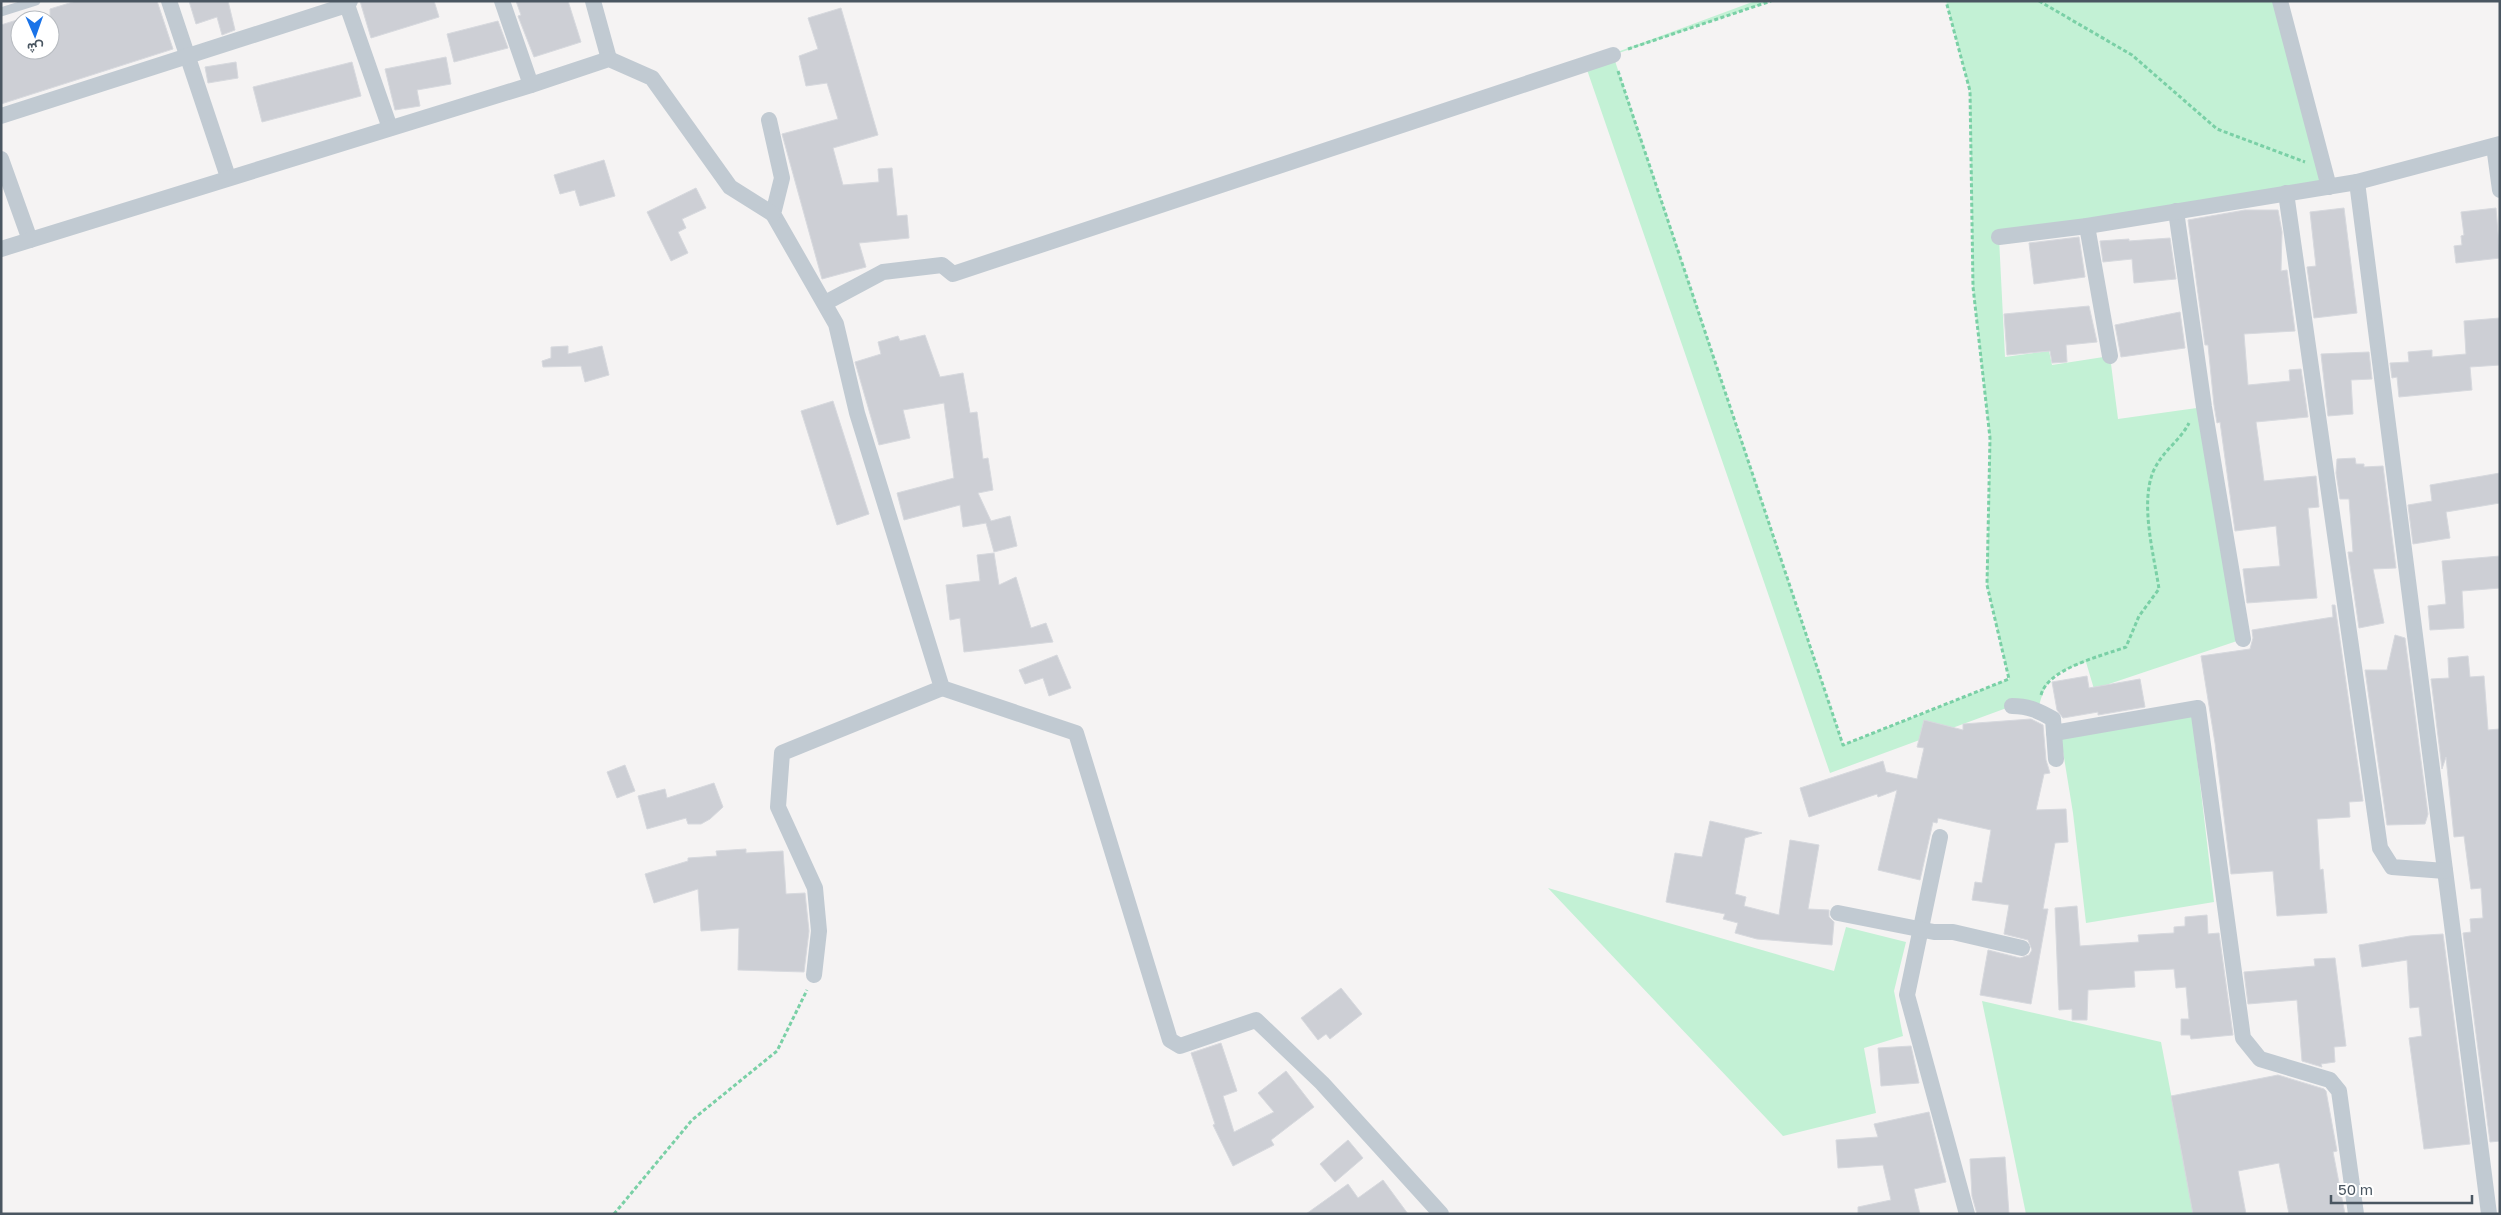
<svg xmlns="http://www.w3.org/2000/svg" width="2501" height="1215" font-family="'Golos Text',Vazirmatn,sans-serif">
  <rect width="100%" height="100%" fill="#f5f3f3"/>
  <!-- green -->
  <g fill="#c3f1d5">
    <path d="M1755 1H1771L1613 55 1843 745 2009 679 1987 585 1990 438 1973 287 1970 91 1946 1H2280L2329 187 1999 238 2005 357 2049 351 2052 365 2110 356 2118 419 2204 407 2243 639 2094 689 2086 662C2055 673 2046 676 2038 710L2012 706 1830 773 1585 64Z"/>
    <polygon points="2192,715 2214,902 2086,923 2073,813 2061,739"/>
    <polygon points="1548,888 1834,971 1846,927 1906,942 1894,991 1903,1036 1864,1048 1876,1113 1783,1136"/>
    <polygon points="1982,1001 2161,1042 2194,1214 2026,1214"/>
  </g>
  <!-- building -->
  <g fill="#cdcfd5" stroke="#d7d9de">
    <polygon points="76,1 157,1 173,49 1,104 1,25 20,19 20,50 50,50 50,9"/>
    <polygon points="189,1 228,1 235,30 222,35 217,17 196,24"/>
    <polygon points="360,1 434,1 439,17 371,38"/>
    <polygon points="516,1 568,1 581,42 534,57 518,16 521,15"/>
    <polygon points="841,8 878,135 833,148 843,185 879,182 878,169 892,168 897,216 907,215 909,238 859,243 866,267 822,279 782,134 838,119 827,83 806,86 799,56 818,49 808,18"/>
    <polygon points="498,21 508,48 454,62 447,34"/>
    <polygon points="446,57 451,84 417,90 420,106 395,110 385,69"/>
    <polygon points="236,62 238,78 208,83 205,67"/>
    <polygon points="352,62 361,96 262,122 253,87"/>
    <polygon points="604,160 615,196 580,206 575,190 560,194 554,175"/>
    <polygon points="696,188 706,208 682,219 686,228 678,232 688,253 671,261 647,212"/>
    <polygon points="2344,208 2357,313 2314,318 2307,267 2316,266 2310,212"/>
    <polygon points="2496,208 2500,258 2456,263 2454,246 2462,245 2461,236 2464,235 2461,212"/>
    <polygon points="2245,210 2278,210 2282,232 2281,271 2287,270 2295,331 2244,334 2248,385 2290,381 2289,370 2301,369 2308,417 2256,422 2264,481 2316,476 2319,507 2308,508 2317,598 2247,603 2243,569 2280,566 2276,526 2235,531 2220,422 2217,423 2214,405 2208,345 2205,345 2188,220"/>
    <polygon points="2079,237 2085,277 2034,284 2029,243"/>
    <polygon points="2170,238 2176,279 2134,283 2132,259 2103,262 2100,241 2129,239 2129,241"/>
    <polygon points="2089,306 2097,342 2066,345 2067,362 2052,363 2050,351 2007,355 2004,314"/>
    <polygon points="2180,312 2185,348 2121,357 2115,325"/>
    <polygon points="2500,318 2500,365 2470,367 2472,390 2399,397 2397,377 2392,378 2390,363 2409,362 2408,352 2432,350 2432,357 2466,354 2464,321"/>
    <polygon points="925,335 940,377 963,373 970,413 977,412 983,459 988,458 993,490 978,493 991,521 1010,516 1017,546 994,552 986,523 963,527 960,505 904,520 897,493 954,478 944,403 903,410 910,438 879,445 855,362 881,354 878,342 898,336 900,341"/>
    <polygon points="568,346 568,354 602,346 609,375 585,382 581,366 543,367 542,361 551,358 551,347"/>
    <polygon points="2369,352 2372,379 2351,380 2353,414 2328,416 2321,354"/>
    <polygon points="833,401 869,514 837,525 801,411"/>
    <polygon points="2355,458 2356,464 2364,464 2364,467 2383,466 2396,568 2373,569 2384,623 2359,628 2348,552 2353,552 2349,499 2340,499 2336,473 2337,459"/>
    <polygon points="2500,473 2500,503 2446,512 2450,538 2413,544 2408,505 2432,501 2430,485"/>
    <polygon points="994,553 999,585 1016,577 1031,628 1046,623 1053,642 964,652 960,618 950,620 946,585 980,581 977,555"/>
    <polygon points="2500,556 2500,588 2462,591 2464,628 2430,630 2428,606 2446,604 2442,561"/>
    <polygon points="2332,605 2335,605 2363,801 2349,802 2350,817 2317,819 2320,870 2323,869 2327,913 2277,916 2273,871 2231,874 2215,743 2201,656 2250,649 2253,638 2252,630 2333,617"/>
    <polygon points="2395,635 2405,638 2428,814 2425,824 2387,825 2365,670 2387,670"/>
    <polygon points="1057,655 1071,688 1049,696 1043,678 1025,684 1019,670"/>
    <polygon points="2468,656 2470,677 2484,676 2488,730 2500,729 2500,1141 2490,1142 2463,933 2471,932 2470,919 2483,918 2481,888 2471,889 2464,836 2454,837 2446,757 2442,769 2431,679 2449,678 2448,658"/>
    <polygon points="2087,676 2089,688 2140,679 2145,707 2098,715 2098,712 2063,718 2057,710 2052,682"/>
    <polygon points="2031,719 2043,725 2046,760 2050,773 2044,774 2036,810 2066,809 2068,842 2055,843 2043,909 2048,909 2031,1004 1980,995 1988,950 2020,958 2029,955 2032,950 2028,940 2004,934 2009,905 1972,900 1975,882 1982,883 1991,830 1938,818 1937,823 1933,822 1920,880 1878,870 1897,790 1878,797 1877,794 1809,817 1800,788 1883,761 1886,772 1917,779 1924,748 1917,747 1924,720 1963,730 1963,724"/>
    <polygon points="625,765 635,791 617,798 607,772"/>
    <polygon points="714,783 723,807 710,819 701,824 688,824 686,818 647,829 638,796 665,789 667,798"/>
    <polygon points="1710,821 1762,833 1745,838 1735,894 1746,897 1744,906 1779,915 1790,840 1819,845 1808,909 1829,910 1829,917 1834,922 1832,945 1757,939 1735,933 1738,923 1723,919 1725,914 1666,902 1675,853 1702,857"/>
    <polygon points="746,849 746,853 783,851 786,894 805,893 809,931 804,972 738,970 739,928 701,931 698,889 654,903 645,874 688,861 688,858 717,856 716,851"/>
    <polygon points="2077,906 2080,946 2139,942 2138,935 2174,933 2174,927 2185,926 2185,917 2207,915 2208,934 2219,933 2233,1035 2191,1039 2190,1035 2181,1035 2181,1019 2189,1019 2186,987 2176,988 2174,969 2134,971 2135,987 2088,990 2087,1020 2072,1020 2072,1009 2059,1010 2055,908"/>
    <polygon points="2443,934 2470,1144 2424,1149 2409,1038 2422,1036 2419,1007 2410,1008 2407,960 2362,967 2359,945 2410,936"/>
    <polygon points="2335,958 2346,1046 2334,1047 2335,1062 2321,1064 2322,1067 2302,1061 2297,1000 2248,1004 2244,972 2315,966 2314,959"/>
    <polygon points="1341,988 1362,1014 1330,1039 1326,1034 1318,1040 1301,1018"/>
    <polygon points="1221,1043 1237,1091 1223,1096 1234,1132 1274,1112 1258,1093 1286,1071 1314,1107 1271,1140 1274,1145 1233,1166 1213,1125 1215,1124 1191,1053"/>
    <polygon points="1911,1046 1919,1083 1881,1086 1878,1048"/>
    <polygon points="2278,1075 2324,1089 2326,1091 2337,1151 2333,1152 2345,1214 2289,1214 2279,1163 2238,1171 2246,1214 2193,1214 2171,1096"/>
    <polygon points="1929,1112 1946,1182 1914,1189 1920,1214 1858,1214 1858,1207 1891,1200 1883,1165 1838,1168 1836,1140 1878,1137 1874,1124"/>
    <polygon points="1348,1140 1363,1158 1335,1182 1320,1164"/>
    <polygon points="2005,1157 2009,1214 1977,1214 1972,1196 1970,1159"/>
    <polygon points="1383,1180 1408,1214 1306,1214 1348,1184 1358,1198"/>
  </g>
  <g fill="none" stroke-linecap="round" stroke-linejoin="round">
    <!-- path -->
    <g stroke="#7ad0a6" stroke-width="3" stroke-dasharray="4 2.5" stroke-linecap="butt">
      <polyline points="2039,1 2132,55 2217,129 2305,162"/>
      <polyline points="1628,49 1771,1"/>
      <polyline points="1618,71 1843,745 2009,679 1987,585 1990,438 1973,287 1970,91 1946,1"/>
      <path d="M2041 695C2048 668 2102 656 2126 647L2139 616 2159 589C2154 555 2140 505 2153 472 2162 451 2180 441 2189 423"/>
      <polyline points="614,1214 692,1120 777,1051 807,990"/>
    </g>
    <!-- lane -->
    <polyline stroke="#c1cad2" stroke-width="9" points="1,12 36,1"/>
    <!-- street -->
    <g stroke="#c1cad2" stroke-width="16">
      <polyline points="169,1 228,177"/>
      <polyline points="350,1 347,5 390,128"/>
      <polyline points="502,1 531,85"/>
      <polyline points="593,1 609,59"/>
      <polyline points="2280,1 2329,187"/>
      <polyline points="1,116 347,5"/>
      <polyline points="769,120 782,178 773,214 836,324 857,413 942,688 782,753 778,807 815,888 819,931 814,975"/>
      <polyline points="2494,146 2500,190"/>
      <polyline points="1,159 30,240"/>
      <polyline points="2357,182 2489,1214"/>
      <polyline points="2286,193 2380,848 2392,867 2445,871"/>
      <polyline points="2176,211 2204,407 2243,639"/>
      <polyline points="2087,226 2110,356"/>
      <polyline points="1999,237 2087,226 2357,182 2500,144"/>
      <polyline points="1,249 531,85 609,59 652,78 730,187 773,214"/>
      <polyline points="825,303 883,272 942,265 953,274 1613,55"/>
      <polyline points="942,688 1076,733 1170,1040 1180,1046 1256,1020 1322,1083 1441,1214"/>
      <path d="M2012 706C2029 706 2039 711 2053 719L2056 759"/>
      <polyline points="2054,733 2198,708 2243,1038 2260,1059 2330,1080 2339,1091 2356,1214"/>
      <polyline points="1940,837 1907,995 1967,1214"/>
      <polyline points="1838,913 1934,932 1953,932 2022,948"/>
    </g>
  </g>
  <!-- border -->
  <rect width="2501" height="1215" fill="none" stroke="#4a5661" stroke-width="5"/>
  <!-- north arrow -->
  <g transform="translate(35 35) rotate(178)"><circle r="24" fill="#ffffff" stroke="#b7bbc0"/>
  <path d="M0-4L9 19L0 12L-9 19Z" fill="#1a73e8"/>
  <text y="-8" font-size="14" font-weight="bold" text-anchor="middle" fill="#4a5661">ش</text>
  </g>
  <!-- scale -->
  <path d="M2331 1195v8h141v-8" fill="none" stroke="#4a5661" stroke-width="2.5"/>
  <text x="2338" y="1195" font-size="15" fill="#4a5661" stroke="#ffffff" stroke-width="4" paint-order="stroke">50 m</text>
</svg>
